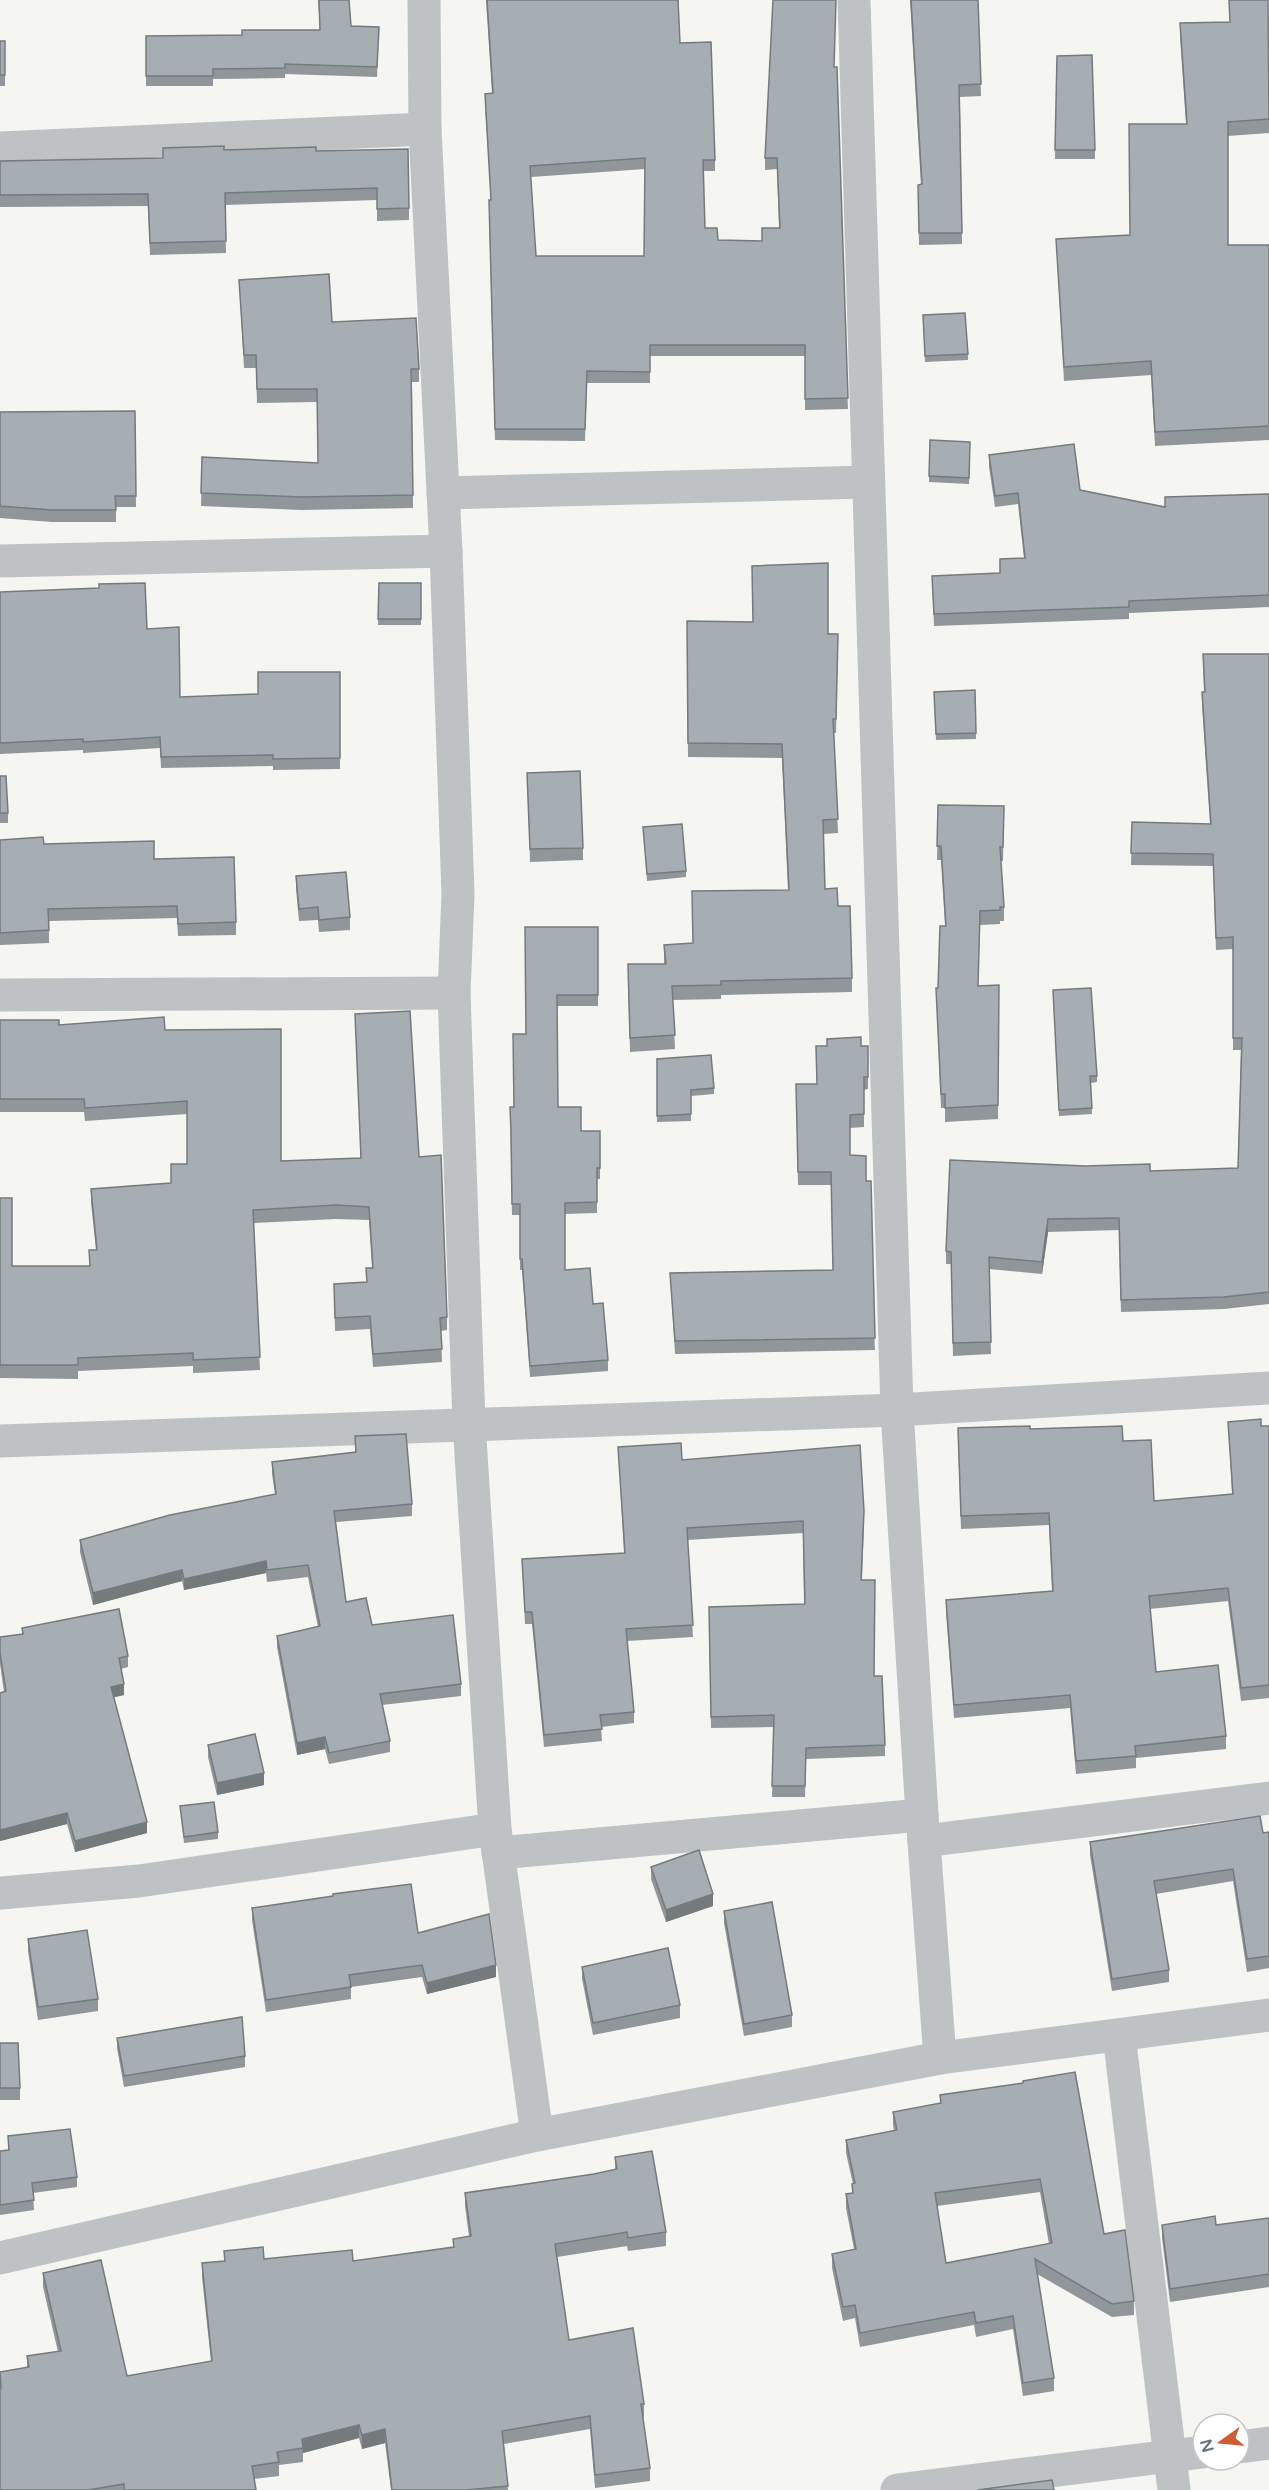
<svg xmlns="http://www.w3.org/2000/svg" width="1269" height="2490" font-family="'Varela Round',sans-serif">
  <rect width="100%" height="100%" fill="#f5f5f1"/>
  <g fill="none" stroke-linecap="round" stroke-linejoin="round">
    <!-- street -->
    <g stroke="#bec2c5" stroke-width="33">
      <polyline points="424,0 425,129 446,551 458,894 454,993 469,1423 495,1829 537,2135"/>
      <polyline points="0,148 425,129"/>
      <polyline points="443,493 868,482"/>
      <polyline points="0,561 446,551"/>
      <polyline points="0,995 454,993"/>
      <polyline points="0,1441 897,1410 1269,1388"/>
      <polyline points="924,1841 1269,1798"/>
      <polyline points="498,1853 922,1815"/>
      <polyline points="0,1893 139,1881 495,1829"/>
      <polyline points="1119,2035 1174,2490"/>
      <polyline points="940,2058 1269,2015"/>
      <polyline points="0,2258 537,2135 940,2058 922,1815 897,1410 854,0"/>
      <polyline points="1239,2447 1269,2443"/>
      <polyline points="897,2490 1203,2452"/>
    </g>
  </g>
  <!-- wall -->
  <g fill="#90969a" fill-rule="evenodd">
    <polygon points="318,0 349,0 351,26 379,27 377,77 285,74 285,78 213,79 213,86 146,86 146,36 242,35 320,30"/>
    <path d="M486 0H678L680 43 715 160V171H703L705 228 718 240 762 241 779 228 777 169 765 170V158L834 67 848 409 805 410V356H650V383H587L585 441 495 440 489 212 491 200 485 105V94L492 93ZM645 169 644 256H536L531 177Z"/>
    <polygon points="910,0 978,0 981,96 960,97 962,244 919,245 918,185 921,185"/>
    <polygon points="1230,22 1269,52 1269,133 1228,136 1228,245 1269,245 1269,440 1155,446 1151,375 1064,381 1056,239 1130,235 1186,124 1180,36 1180,23"/>
    <rect x="0" y="41" width="5" height="45"/>
    <polygon points="1057,56 1095,150 1095,159 1055,159"/>
    <polygon points="224,150 316,151 409,208 409,220 377,221 377,200 225,205 226,253 150,255 148,206 0,207 0,161 163,158"/>
    <polygon points="239,280 332,322 419,369 419,382 412,382 413,508 301,510 201,506 202,457 318,463 317,402 257,403 256,368 244,368"/>
    <polygon points="923,315 968,354 968,360 925,362"/>
    <polygon points="135,411 136,507 116,507 116,522 52,522 0,518 0,412"/>
    <polygon points="970,442 969,484 929,482 929,476"/>
    <polygon points="989,455 1080,490 1165,507 1269,494 1269,607 1129,613 1129,619 934,626 932,576 1000,573 1024,558 1018,504 995,507 989,467"/>
    <polygon points="379,583 421,583 421,625 378,625"/>
    <polygon points="0,592 147,629 180,697 258,694 340,672 340,769 273,770 273,766 161,768 160,748 83,753 83,750 0,754"/>
    <polygon points="687,621 838,634 836,733 834,733 838,833 823,834 825,889 838,906 852,978 852,992 721,995 721,999 673,1000 675,1049 630,1052 628,978 664,964 664,945 692,943 788,890 782,758 688,757"/>
    <polygon points="1203,654 1269,654 1269,1304 1224,1309 1121,1312 1119,1230 1048,1232 1042,1274 989,1269 991,1354 953,1356 951,1264 946,1264 946,1251 1150,1171 1238,1168 1241,1050 1233,1050 1233,949 1216,950 1213,866 1131,865 1132,822 1210,824 1202,705 1202,692 1204,692"/>
    <polygon points="975,690 976,739 936,740 934,692"/>
    <polygon points="527,773 583,848 583,860 530,862"/>
    <polygon points="0,776 8,813 8,823 0,823"/>
    <polygon points="938,805 1004,806 1003,861 1001,861 1004,907 1004,921 1000,921 1000,924 980,925 978,986 999,985 998,1119 945,1122 945,1108 941,1108 936,988 938,988 945,926 941,860 937,860"/>
    <polygon points="643,827 686,871 686,877 647,881"/>
    <polygon points="0,840 44,844 154,859 236,922 236,935 178,936 177,918 49,921 49,943 0,945"/>
    <polygon points="296,876 350,917 350,930 319,932 318,920 299,921 296,889"/>
    <polygon points="598,927 598,1006 557,1006 558,1107 581,1131 600,1131 600,1179 597,1179 597,1213 565,1214 565,1270 593,1304 608,1360 608,1371 530,1377 522,1270 520,1270 520,1215 512,1215 510,1107 514,1107 526,1034"/>
    <polygon points="1053,990 1097,1076 1097,1082 1091,1083 1092,1114 1059,1116"/>
    <polygon points="355,1014 419,1157 447,1317 447,1330 441,1331 442,1362 373,1367 370,1329 335,1331 334,1284 367,1282 366,1268 372,1268 369,1220 336,1219 253,1223 260,1370 193,1373 193,1366 78,1371 78,1379 0,1378 0,1198 12,1266 89,1266 96,1250 91,1203 91,1189 171,1183 171,1164 187,1164 187,1114 85,1121 84,1112 0,1112 0,1020 59,1025 165,1030 281,1161 361,1158"/>
    <polygon points="861,1046 868,1046 868,1089 864,1090 864,1127 850,1128 850,1155 866,1181 875,1350 675,1354 670,1273 833,1270 831,1185 798,1185 796,1084 817,1084"/>
    <polygon points="657,1059 714,1088 714,1094 691,1096 691,1121 657,1122"/>
    <polygon points="1228,1422 1261,1426 1269,1426 1269,1698 1241,1701 1228,1601 1150,1609 1156,1672 1226,1736 1226,1749 1136,1758 1136,1768 1076,1774 1070,1708 954,1718 946,1612 946,1600 1052,1591 1049,1525 961,1529 958,1440 1030,1429 1123,1441 1154,1501 1232,1494"/>
    <polygon points="355,1436 412,1504 412,1516 336,1522 346,1602 372,1625 461,1684 461,1696 382,1705 390,1741 390,1752 329,1764 325,1749 297,1755 277,1647 277,1636 318,1627 308,1577 267,1582 266,1573 184,1590 182,1581 93,1605 80,1552 80,1540 275,1494 272,1474 272,1462 355,1452"/>
    <polygon points="618,1447 682,1460 864,1523 862,1580 874,1676 885,1745 885,1756 806,1759 805,1797 772,1797 774,1727 711,1728 709,1607 804,1604 803,1533 687,1540 693,1637 627,1641 634,1712 634,1723 601,1727 602,1741 544,1747 532,1624 525,1624 522,1559 624,1553"/>
    <polygon points="22,1628 128,1656 128,1667 121,1669 124,1695 114,1697 147,1833 75,1852 67,1824 0,1841 0,1693 4,1692 0,1664 0,1637 22,1634"/>
    <polygon points="208,1745 264,1785 217,1795 208,1757"/>
    <polygon points="180,1806 218,1832 218,1839 184,1843"/>
    <polygon points="1269,1832 1269,1968 1247,1972 1233,1881 1156,1894 1169,1970 1169,1982 1112,1991 1090,1855 1090,1842"/>
    <polygon points="651,1867 713,1906 666,1922 651,1879"/>
    <polygon points="252,1908 418,1933 496,1977 427,1994 422,1977 351,1987 351,1999 266,2012 252,1920"/>
    <polygon points="724,1911 792,2015 792,2027 744,2036 724,1923"/>
    <polygon points="28,1939 98,1999 98,2011 38,2020 28,1951"/>
    <polygon points="582,1967 680,2005 680,2018 593,2035 582,1979"/>
    <polygon points="117,2038 245,2056 245,2067 124,2087 117,2048"/>
    <polygon points="0,2043 20,2088 20,2100 0,2100"/>
    <path d="M1023 2083 1104 2234 1134 2301V2315L1112 2317 1037 2274 1054 2378V2391L1023 2396 1013 2329 976 2337 974 2325 860 2347 855 2318 843 2321 832 2268V2254L854 2249 846 2208V2194L852 2193 853 2184 846 2153V2140L894 2131 893 2125V2112L940 2103V2095ZM1040 2192 1049 2244 946 2263 937 2206Z"/>
    <polygon points="8,2136 77,2177 77,2187 33,2193 34,2210 0,2215 0,2151 8,2150"/>
    <polygon points="615,2157 666,2232 666,2246 628,2251 627,2246 557,2257 569,2340 644,2404 644,2417 643,2418 650,2468 650,2481 595,2488 590,2429 504,2444 508,2490 391,2490 385,2443 362,2449 359,2438 303,2453 303,2462 279,2465 279,2476 254,2479 256,2490 0,2490 0,2372 27,2367 27,2356 58,2352 43,2287 43,2273 127,2376 211,2361 202,2277 202,2263 224,2261 224,2251 264,2259 353,2261 453,2247 453,2239 469,2236 465,2206 465,2193 594,2174 615,2170"/>
    <polygon points="1269,2218 1269,2287 1170,2302 1162,2238 1162,2225 1216,2225"/>
  </g>
  <!-- shaded-wall -->
  <g fill="#757a7d">
    <polygon points="1048,1219 1048,1232 1042,1274 1042,1262"/>
    <polygon points="266,1561 266,1573 184,1590 184,1579"/>
    <polygon points="182,1570 182,1581 93,1605 93,1593"/>
    <polygon points="124,1684 124,1695 111,1698 111,1687"/>
    <polygon points="325,1737 325,1749 297,1755 297,1743"/>
    <polygon points="264,1773 264,1785 217,1795 217,1783"/>
    <polygon points="67,1813 67,1824 0,1841 0,1830"/>
    <polygon points="147,1822 147,1833 75,1852 75,1841"/>
    <polygon points="713,1894 713,1906 666,1922 666,1910"/>
    <polygon points="496,1965 496,1977 427,1994 427,1983"/>
    <polygon points="359,2425 359,2438 303,2453 302,2439"/>
    <polygon points="385,2429 385,2443 362,2449 362,2435"/>
  </g>
  <!-- building -->
  <g fill="#a7aeb3" stroke="#757a7d" stroke-width="1.5" fill-rule="evenodd">
    <polygon points="319,0 349,0 351,26 379,27 377,67 285,64 285,68 213,69 213,76 146,76 146,36 242,35 242,30 320,30"/>
    <path d="M487 0H678L680 43 711 42 715 160H703L705 228H717L718 240 762 241V228H780L777 158H765L773 0H836L834 67H837L848 398 805 399V345H650V372L587 371 585 429H495L489 200H491L485 94 493 93ZM645 158 644 256H536L530 166Z"/>
    <polygon points="911,0 978,0 981,84 959,85 962,233 919,233 918,185 922,184"/>
    <polygon points="1229,0 1268,0 1269,119 1228,122 1228,245 1269,245 1269,426 1155,432 1151,361 1064,367 1056,239 1130,235 1129,124 1187,124 1180,23 1230,22"/>
    <rect x="0" y="41" width="5" height="34"/>
    <polygon points="1092,55 1095,150 1055,150 1057,56"/>
    <polygon points="224,146 224,150 316,147 316,151 408,149 409,208 377,209 377,188 225,193 226,241 150,243 148,194 0,195 0,161 163,158 163,148"/>
    <polygon points="329,274 332,322 416,318 419,369 411,369 413,495 301,497 201,493 202,457 318,463 317,389 257,389 256,355 244,355 239,280"/>
    <polygon points="965,313 968,354 925,356 923,315"/>
    <polygon points="135,411 136,496 115,496 116,510 52,510 0,506 0,412"/>
    <polygon points="930,440 970,442 969,478 929,476"/>
    <polygon points="1074,444 1080,490 1165,507 1165,497 1269,494 1269,595 1129,601 1129,607 934,614 932,576 1000,573 1000,559 1025,558 1018,493 995,496 989,455"/>
    <polygon points="828,563 828,634 838,634 836,719 833,719 838,819 823,820 825,889 837,888 838,906 850,906 852,978 721,981 721,985 672,986 675,1035 630,1038 628,964 666,964 664,945 693,943 692,891 789,890 782,744 688,743 687,621 753,622 752,566"/>
    <polygon points="145,583 147,629 179,627 180,697 258,694 258,672 340,672 340,758 273,759 273,755 161,757 160,737 83,742 83,739 0,743 0,592 99,588 99,584"/>
    <polygon points="379,583 421,583 421,619 378,619"/>
    <polygon points="1203,654 1269,654 1269,1292 1224,1297 1121,1300 1119,1218 1048,1219 1042,1262 989,1257 991,1342 953,1343 951,1252 946,1251 950,1160 1085,1166 1150,1164 1150,1171 1238,1168 1242,1038 1233,1038 1233,937 1216,938 1213,854 1131,853 1132,822 1211,824 1202,692 1205,692"/>
    <polygon points="975,690 976,733 936,734 934,692"/>
    <polygon points="580,771 583,848 530,849 527,773"/>
    <polygon points="0,776 6,776 8,813 0,813"/>
    <polygon points="938,805 1004,806 1003,847 1000,847 1004,907 1000,907 1000,910 980,911 978,986 999,985 998,1105 945,1108 945,1094 941,1094 936,988 938,988 940,926 946,926 941,846 937,846"/>
    <polygon points="682,824 686,871 647,874 643,827"/>
    <polygon points="43,837 44,844 154,841 154,859 234,857 236,922 178,924 177,906 48,909 49,930 0,933 0,840"/>
    <polygon points="346,872 350,917 319,920 318,907 299,909 296,876"/>
    <polygon points="525,927 598,927 598,995 557,995 558,1107 581,1107 581,1131 600,1131 600,1168 597,1168 597,1202 565,1203 565,1270 590,1268 593,1304 603,1303 608,1360 530,1366 522,1259 520,1259 520,1204 512,1204 511,1132 510,1107 514,1107 513,1034 526,1034"/>
    <polygon points="1091,988 1097,1076 1090,1076 1092,1108 1059,1110 1053,990"/>
    <polygon points="410,1011 419,1157 441,1155 447,1317 440,1318 442,1349 373,1354 370,1316 335,1318 334,1284 367,1282 366,1268 373,1268 369,1207 336,1205 253,1210 260,1357 193,1360 193,1353 78,1358 78,1365 0,1365 0,1198 12,1198 12,1266 90,1266 89,1250 97,1250 91,1189 171,1183 171,1164 187,1164 187,1101 85,1108 84,1099 0,1099 0,1020 59,1020 59,1025 164,1017 165,1030 281,1029 281,1161 361,1158 355,1014"/>
    <polygon points="861,1037 861,1046 868,1046 868,1077 864,1077 864,1114 850,1115 850,1155 866,1156 866,1181 871,1181 875,1338 675,1341 670,1273 833,1270 831,1172 798,1172 796,1084 817,1084 816,1046 827,1046 827,1039"/>
    <polygon points="711,1055 714,1088 691,1090 691,1114 657,1116 657,1059"/>
    <polygon points="1261,1419 1261,1426 1269,1426 1269,1685 1241,1688 1228,1588 1149,1596 1156,1672 1218,1665 1226,1736 1135,1746 1136,1756 1076,1761 1070,1695 954,1705 946,1600 1053,1591 1049,1513 961,1516 958,1428 1030,1426 1030,1429 1122,1426 1123,1441 1151,1440 1154,1501 1233,1494 1228,1422"/>
    <polygon points="406,1434 412,1504 334,1511 346,1602 366,1598 372,1625 453,1615 461,1684 380,1694 390,1741 329,1753 325,1737 297,1743 277,1636 320,1626 308,1565 267,1570 266,1561 184,1579 182,1570 93,1593 80,1540 170,1515 276,1494 272,1462 356,1452 355,1436"/>
    <polygon points="681,1443 682,1460 860,1445 864,1511 861,1580 875,1580 874,1676 882,1676 885,1745 806,1748 805,1786 772,1786 774,1715 711,1717 709,1607 805,1604 803,1521 687,1528 693,1625 626,1629 634,1712 600,1715 602,1729 544,1735 532,1612 525,1612 522,1559 625,1553 618,1447"/>
    <polygon points="119,1609 128,1656 119,1658 124,1684 111,1687 147,1822 75,1841 67,1813 0,1830 0,1693 6,1691 0,1653 0,1637 23,1634 22,1628"/>
    <polygon points="255,1734 264,1773 217,1783 208,1745"/>
    <polygon points="214,1802 218,1832 184,1837 180,1806"/>
    <polygon points="1260,1816 1263,1833 1269,1832 1269,1956 1247,1959 1233,1869 1154,1881 1169,1970 1112,1979 1090,1842"/>
    <polygon points="699,1850 713,1894 666,1910 651,1867"/>
    <polygon points="411,1884 418,1933 489,1914 496,1965 427,1983 422,1965 349,1975 351,1987 266,2000 252,1908 333,1896 333,1894"/>
    <polygon points="772,1902 792,2015 744,2024 724,1911"/>
    <polygon points="87,1930 98,1999 38,2007 28,1939"/>
    <polygon points="668,1948 680,2005 593,2023 582,1967"/>
    <polygon points="242,2017 245,2056 124,2076 117,2038"/>
    <polygon points="0,2043 18,2043 20,2088 0,2088"/>
    <path d="M1075 2072 1104 2234 1125 2230 1134 2301 1112 2304 1035 2259 1054 2378 1023 2383 1013 2316 976 2323 974 2312 860 2333 855 2305 843 2307 832 2254 856 2249 846 2194 853 2193 852 2184 855 2183 846 2140 897 2130 893 2112 941 2103 940 2095 1023 2083V2081ZM1040 2179 1052 2243 946 2263 935 2193Z"/>
    <polygon points="70,2129 77,2177 32,2183 34,2200 0,2205 0,2151 9,2150 8,2136"/>
    <polygon points="652,2151 666,2232 628,2238 627,2232 555,2244 569,2340 633,2328 644,2404 641,2404 650,2468 595,2475 590,2416 502,2431 508,2486 466,2490 392,2490 385,2429 362,2435 359,2425 302,2439 303,2448 277,2452 279,2462 252,2466 256,2490 124,2490 124,2484 88,2490 0,2490 0,2388 1,2388 0,2372 29,2367 27,2356 61,2351 43,2273 101,2260 127,2376 212,2361 202,2263 225,2261 224,2251 263,2247 264,2259 352,2250 353,2261 454,2247 453,2239 471,2236 465,2193 594,2174 617,2169 615,2157"/>
    <polygon points="1215,2216 1216,2225 1269,2218 1269,2274 1170,2289 1162,2225"/>
    <polygon points="1052,2480 1054,2490 978,2490"/>
  </g>
  <!-- north arrow -->
  <g transform="translate(1221 2442) rotate(255)"><circle r="28" fill="#ffffff" stroke="#c2c7cc" stroke-width="1.5"/>
  <path d="M0-4.5L10 22L0 15L-10 22Z" fill="#d05c36"/>
  <text y="-9" font-size="16" font-weight="bold" text-anchor="middle" fill="#67747f">N</text>
  </g>
</svg>
